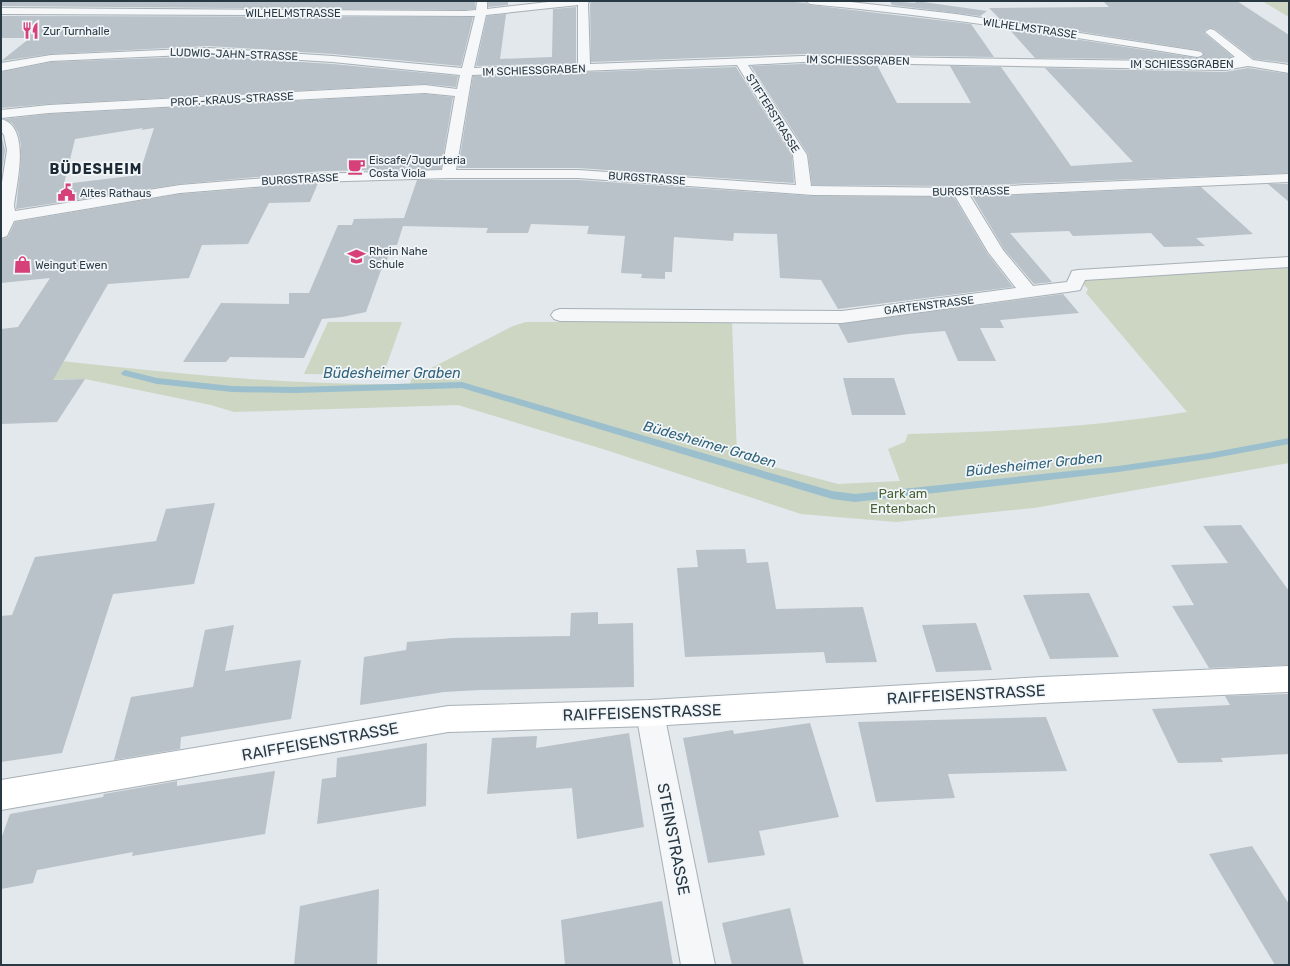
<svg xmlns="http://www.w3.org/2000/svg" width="1290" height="966" font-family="Rubik,sans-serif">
  <rect width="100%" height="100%" fill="#e2e8eb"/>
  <!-- green -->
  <g fill="#ccd6c3">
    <polygon points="1262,1 1289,1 1289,17"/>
    <path d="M1289 266V463L1034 508 896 522 801 514 606 450 458 405 234 412 211 405 85 379 44 380 52 360C171 373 290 386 410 384L412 378 513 326 526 322H732L737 457 838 484 900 481 888 449 905 442 908 434C1001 432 1094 427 1187 412L1086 293 1088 289 1084 285 1087 276Z"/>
    <polygon points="328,322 402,322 383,375 304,374"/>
  </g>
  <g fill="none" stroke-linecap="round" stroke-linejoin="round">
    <!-- stream -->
    <polygon fill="#9bbfcd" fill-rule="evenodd" points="125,370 157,378 232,386 295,387 462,382 832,491 855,494 1118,466 1209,453 1289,438 1289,444 1209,459 1118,472 855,502 832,499 462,388 295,393 232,392 157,384 122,375 121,373"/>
  </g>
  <!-- building -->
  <g fill="#b9c2c9" fill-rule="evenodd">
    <polygon points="1,1 351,2 352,1 475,1 475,9 465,10 1,6"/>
    <polygon points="488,1 508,1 508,5 488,7"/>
    <polygon points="592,1 785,1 805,3 810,5 971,24 994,57 802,54 591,62 590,4"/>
    <polygon points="890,1 915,3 916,1 987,11 980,16 892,5"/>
    <polygon points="1166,1 1237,1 1289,35 1289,63 1254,59 1215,29 1210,28 1204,31 1204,33 1232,56 1228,60 1035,58 1009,29 1197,58 1202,57 1204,54 1202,51 1197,50 1000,19 989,8 1109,7 1104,2"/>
    <polygon points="576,7 576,63 476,66 487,16 506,14 500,59 552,57 553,9"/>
    <polygon points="1,16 473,17 461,66 333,54 208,46 51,54 1,61 30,38 1,38"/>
    <polygon points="208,56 333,64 458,76 456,87 425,84 49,104 1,108 1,72 51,62"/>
    <polygon points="802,64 877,65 897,103 971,103 950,66 1001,67 1071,166 1133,162 1045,68 1225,72 1248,68 1289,74 1289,173 960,186 812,185 808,154 751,66"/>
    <polygon points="736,67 792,156 794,183 578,168 458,168 473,76"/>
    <path d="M425 94 453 97 441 169 323 171 180 184 16 209 20 171 21 144 18 132 12 123 4 119 49 114ZM143 128 141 130 154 128 139 175 64 184 75 139Z"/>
    <polygon points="1,134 5,150 1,179"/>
    <polygon points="417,180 578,180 813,196 954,197 987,253 1013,287 838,309 821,280 780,278 777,234 734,233 733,241 674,237 672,272 665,272 665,279 641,278 642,274 621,273 625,236 587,234 589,226 531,224 528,233 486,233 488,228 403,226 397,245 392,245 384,269 381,270 366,312 342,317 322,319 304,358 230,357 226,362 183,362 221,303 289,304 289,293 309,293 338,225 352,225 354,219 404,218"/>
    <polygon points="318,183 310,202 269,203 248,244 202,245 189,278 108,284 53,380 85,379 57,422 1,424 1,329 18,327 50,278 1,283 1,239 8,237 15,222 180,194"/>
    <polygon points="1268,184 1289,184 1289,202"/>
    <polygon points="1201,187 1253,234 1196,238 1205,246 1164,247 1151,233 1073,236 1069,231 1010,233 1052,282 1034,284 1004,249 973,197"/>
    <polygon points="1063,294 1079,313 1000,320 1004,328 980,328 996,361 958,361 945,331 908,334 848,343 838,324"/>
    <polygon points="843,378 894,378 906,415 852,415"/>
    <polygon points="215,503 194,584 113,594 62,753 1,762 1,616 12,615 35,557 156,541 166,509"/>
    <polygon points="1241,525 1289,591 1289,665 1209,668 1172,606 1194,605 1171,565 1228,563 1203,526"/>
    <polygon points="745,549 747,563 768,562 776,609 863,607 877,662 826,663 824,652 685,657 677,568 698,567 696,550"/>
    <polygon points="1089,593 1119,657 1050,659 1023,595"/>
    <polygon points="598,612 598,624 633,623 634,687 480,690 444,692 360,705 364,657 406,650 407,642 452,638 570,636 571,613"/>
    <polygon points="976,623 992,670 936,672 922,625"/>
    <polygon points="234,625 225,671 301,660 291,719 181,737 180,749 114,760 131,697 193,687 205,630"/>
    <polygon points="1289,694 1289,754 1221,758 1223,762 1178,763 1152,709 1230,705 1225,696"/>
    <polygon points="1046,717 1067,771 948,774 955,798 876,802 858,722"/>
    <polygon points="810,723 839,817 759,831 765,855 708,863 683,738 733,730 734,734"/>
    <polygon points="629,733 644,827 577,839 572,788 487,794 492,738 537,736 536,748"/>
    <polygon points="427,743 426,806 317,824 322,779 336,777 337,758"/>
    <polygon points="275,771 265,834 132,856 133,852 37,870 33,883 1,889 1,839 10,814 103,797 104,794 177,781 177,786"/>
    <polygon points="1252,846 1289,904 1289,965 1275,965 1209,854"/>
    <polygon points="379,889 377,965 294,965 300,906"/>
    <polygon points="662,901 673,965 565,965 561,920"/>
    <polygon points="790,908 804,965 732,965 722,923"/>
  </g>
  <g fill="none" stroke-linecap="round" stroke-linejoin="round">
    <defs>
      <g id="street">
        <path d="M477 1H487V9L557 1H590L588 3 590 64 802 56 1230 62 1229 60 1231 58 1235 57 1205 32 1210 29 1214 30 1253 60 1289 65V73L1248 66 1225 70 802 62 748 65 807 155 811 186 960 188 1289 174V182L970 196 1003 250 1033 286 1067 282 1072 271 1078 270 1289 257V267L1085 280 1080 290 1074 291 842 323 560 321 554 319 551 315 554 311 560 309 842 311 1016 288 988 252 955 196 813 195 578 178H448L314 182 180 193 14 221 7 236 1 238V189L7 150 4 135 1 131V119C32 127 16 184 14 206L15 211 180 185 314 174 442 170 455 96 425 93 49 113 1 118V110L49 105 425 85 457 89 460 75 333 62 208 54 51 61 1 71V63L51 55 208 48 333 56 462 68 475 16 1 14V8L465 11 476 10ZM578 5V64L474 68 486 15ZM737 65 793 155 796 185 578 170H456L472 75Z"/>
        <path d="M805 1H842L956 14 1197 51 1201 52 1203 54 1201 56 1197 57C1068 36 940 16 810 4Z"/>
        <polygon points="650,700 660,704 664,713 715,965 681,965 636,713 640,704"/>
      </g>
      <polygon id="secondary" points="1289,666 1289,692 1042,703 650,726 448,732 1,810 1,780 448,706 650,700 1042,677"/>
    </defs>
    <!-- street casing -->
    <use href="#street" stroke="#a7b0b6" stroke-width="2"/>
    <!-- secondary casing -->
    <use href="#secondary" stroke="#a7b0b6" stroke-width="2"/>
    <!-- street -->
    <use href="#street" fill="#f5f7f9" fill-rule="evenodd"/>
    <!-- secondary -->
    <use href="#secondary" fill="#fff" fill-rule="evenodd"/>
  </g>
  <!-- icons -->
  <defs>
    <symbol id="restaurant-bare" viewBox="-9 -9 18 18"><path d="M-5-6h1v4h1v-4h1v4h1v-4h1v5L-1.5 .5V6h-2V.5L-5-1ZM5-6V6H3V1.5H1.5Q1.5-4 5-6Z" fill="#d6417a" stroke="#f2f6f8" stroke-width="2.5" paint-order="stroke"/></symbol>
    <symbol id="cafe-bare" viewBox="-9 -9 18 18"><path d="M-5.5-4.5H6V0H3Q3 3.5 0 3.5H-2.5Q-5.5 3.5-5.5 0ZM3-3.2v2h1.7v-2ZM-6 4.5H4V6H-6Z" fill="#d6417a" stroke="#f2f6f8" stroke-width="2.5" paint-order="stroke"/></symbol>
    <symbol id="civic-bare" viewBox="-9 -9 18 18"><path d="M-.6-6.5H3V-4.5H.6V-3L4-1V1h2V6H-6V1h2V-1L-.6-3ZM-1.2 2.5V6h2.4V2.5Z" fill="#d6417a" stroke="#f2f6f8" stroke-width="2.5" paint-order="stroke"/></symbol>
    <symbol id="school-bare" viewBox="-9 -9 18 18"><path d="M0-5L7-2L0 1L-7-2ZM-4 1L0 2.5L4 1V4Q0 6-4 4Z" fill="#d6417a" stroke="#f2f6f8" stroke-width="2.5" paint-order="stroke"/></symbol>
    <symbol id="shop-bare" viewBox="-9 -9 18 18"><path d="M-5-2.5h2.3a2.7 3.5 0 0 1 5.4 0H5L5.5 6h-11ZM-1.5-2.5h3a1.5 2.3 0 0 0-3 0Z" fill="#d6417a" stroke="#f2f6f8" stroke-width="2.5" paint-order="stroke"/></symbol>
  </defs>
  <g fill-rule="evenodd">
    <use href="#restaurant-bare" x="18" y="18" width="25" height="25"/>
    <use href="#cafe-bare" x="344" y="154" width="25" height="25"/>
    <use href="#civic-bare" x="54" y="180" width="25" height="25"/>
    <use href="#school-bare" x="344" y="244" width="25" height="25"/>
    <use href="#shop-bare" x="10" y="252" width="25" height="25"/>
  </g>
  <g text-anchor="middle" stroke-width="3.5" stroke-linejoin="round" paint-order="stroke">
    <!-- far-street labels -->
    <g font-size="11" fill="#293944" stroke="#f2f6f8">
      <text x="293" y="17">WILHELMSTRASSE</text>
      <text transform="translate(1030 28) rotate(8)" y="4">WILHELMSTRASSE</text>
      <text transform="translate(234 54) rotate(2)" y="4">LUDWIG-JAHN-STRASSE</text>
      <text transform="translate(858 60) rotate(1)" y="4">IM SCHIESSGRABEN</text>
      <text x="1182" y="68">IM SCHIESSGRABEN</text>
      <text transform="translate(534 70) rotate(-2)" y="4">IM SCHIESSGRABEN</text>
      <text transform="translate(232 99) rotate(-3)" y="4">PROF.-KRAUS-STRASSE</text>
      <text transform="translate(773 113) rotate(58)" y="4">STIFTERSTRASSE</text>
      <text transform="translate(647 178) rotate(4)" y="4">BURGSTRASSE</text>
      <text transform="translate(300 179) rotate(-3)" y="4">BURGSTRASSE</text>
      <text transform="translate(971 191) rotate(-1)" y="4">BURGSTRASSE</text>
      <text transform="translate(929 305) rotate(-7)" y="4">GARTENSTRASSE</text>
    </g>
    <!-- far-poi labels -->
    <g font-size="11" fill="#293944" stroke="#f2f6f8" text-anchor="start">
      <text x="43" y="35">Zur Turnhalle</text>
      <text x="369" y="164">Eiscafe/Jugurteria<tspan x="369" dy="13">Costa Viola</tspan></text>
      <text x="80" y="197">Altes Rathaus</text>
      <text x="369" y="255">Rhein Nahe<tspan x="369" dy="13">Schule</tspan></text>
      <text x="35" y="269">Weingut Ewen</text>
    </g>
    <!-- park labels -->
    <g font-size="13" fill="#486135" stroke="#f2f6f8">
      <text x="903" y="498">Park am<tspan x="903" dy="15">Entenbach</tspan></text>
    </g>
    <!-- far-district labels -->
    <g font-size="14" font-weight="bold" letter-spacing="1" fill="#1b2a35" stroke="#f2f6f8">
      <text x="96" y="174">BÜDESHEIM</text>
    </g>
    <!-- water labels -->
    <g font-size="14" font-style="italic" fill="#30637b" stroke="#f2f6f8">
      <text x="392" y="378">Büdesheimer Graben</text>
      <text transform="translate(710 444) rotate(16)" y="5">Büdesheimer Graben</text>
      <text transform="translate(1034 464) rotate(-6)" y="5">Büdesheimer Graben</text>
    </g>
    <!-- near-street labels -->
    <g font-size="16" fill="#293944" stroke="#f2f6f8">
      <text transform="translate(966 694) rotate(-3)" y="6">RAIFFEISENSTRASSE</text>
      <text transform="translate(642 712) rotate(-2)" y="6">RAIFFEISENSTRASSE</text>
      <text transform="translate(320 741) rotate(-10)" y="6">RAIFFEISENSTRASSE</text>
      <text transform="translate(674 839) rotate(79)" y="6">STEINSTRASSE</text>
    </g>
  </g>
  <!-- border -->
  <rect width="1290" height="966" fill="none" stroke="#293944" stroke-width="4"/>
</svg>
